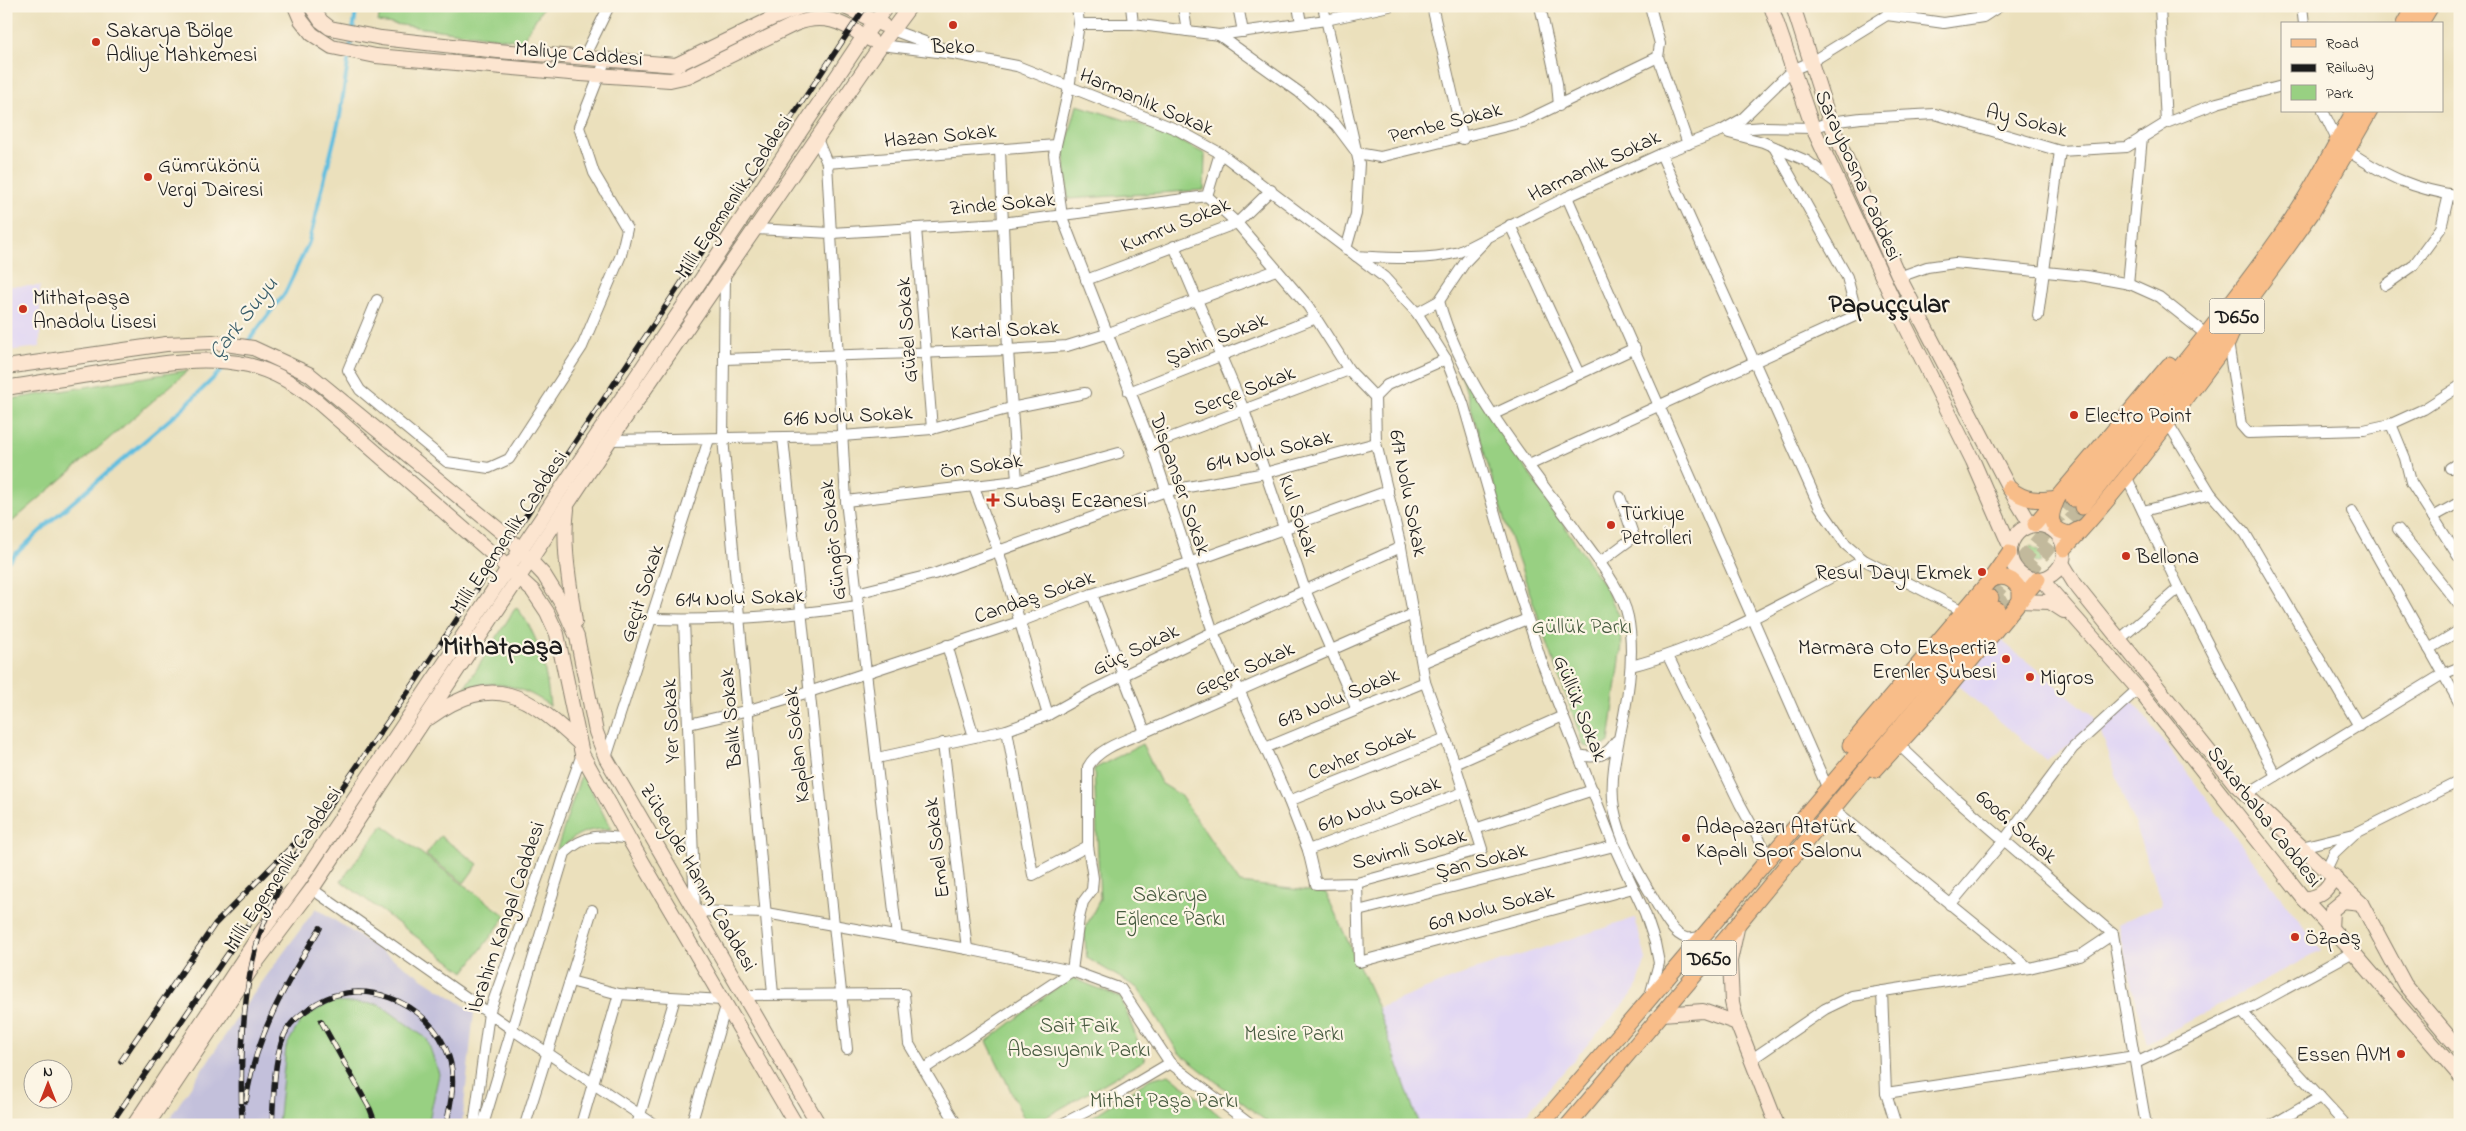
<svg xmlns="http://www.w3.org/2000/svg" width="2466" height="1131" font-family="'Indie Flower',sans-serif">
  <rect width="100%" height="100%" fill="#fcf5e5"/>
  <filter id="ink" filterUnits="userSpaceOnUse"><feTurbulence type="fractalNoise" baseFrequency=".02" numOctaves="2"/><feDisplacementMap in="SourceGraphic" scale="10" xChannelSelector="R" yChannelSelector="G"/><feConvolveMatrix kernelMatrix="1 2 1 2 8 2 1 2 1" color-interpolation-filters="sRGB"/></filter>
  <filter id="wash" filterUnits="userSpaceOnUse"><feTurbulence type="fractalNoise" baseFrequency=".0096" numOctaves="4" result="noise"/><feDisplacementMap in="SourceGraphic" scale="20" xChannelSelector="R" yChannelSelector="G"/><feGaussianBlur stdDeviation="1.12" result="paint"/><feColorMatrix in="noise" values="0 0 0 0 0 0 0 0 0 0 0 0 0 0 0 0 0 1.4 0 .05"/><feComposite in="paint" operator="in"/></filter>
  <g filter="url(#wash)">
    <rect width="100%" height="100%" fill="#ebe0bc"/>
    <!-- built -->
    <g fill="#dfd4f5">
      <polygon points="6,286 40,286 40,347 6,351"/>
      <polygon points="2001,640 2093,716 2099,726 2129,696 2321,950 2147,1044 2117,924 2163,904 2099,727 2046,760 1957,685"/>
      <polygon points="1635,918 1646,959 1636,990 1516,1125 1419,1125 1378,1008 1471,971"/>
    </g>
    <!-- industrial -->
    <polygon fill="#c3c0db" points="316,908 474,1012 462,1125 165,1125 247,1003"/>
    <!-- green -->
    <g fill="#98d082" stroke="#5a764f">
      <polygon points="381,6 544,6 522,41 378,22"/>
      <polygon points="1077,105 1161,131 1205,154 1204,190 1068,199 1064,153"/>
      <polygon points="189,370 6,527 6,400"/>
      <polygon points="1460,370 1603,584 1620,617 1622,645 1609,742 1599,749 1584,746 1505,523"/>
      <polygon points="2031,546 2041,553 2041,562 2038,563 2030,558 2027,550"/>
      <path d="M516 607C540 635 546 670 550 706 527 688 492 677 464 689Z"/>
      <polygon points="1142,744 1161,783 1180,795 1240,883 1326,893 1378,1008 1419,1125 1271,1125 1178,1052 1139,989 1087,958 1084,930 1100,899 1094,769"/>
      <path d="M582 772 611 829C581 829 573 835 554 858Z"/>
      <polygon points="383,825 506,916 464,972 341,881"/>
      <polygon points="440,836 478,864 464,883 426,855"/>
      <polygon points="1071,977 1121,998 1145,1060 1032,1125 1027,1125 987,1041"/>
      <polygon points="330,1002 379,1004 427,1039 439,1074 428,1125 278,1125 286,1047 301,1020"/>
      <polygon points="1169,1074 1231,1125 1080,1125 1150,1079"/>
    </g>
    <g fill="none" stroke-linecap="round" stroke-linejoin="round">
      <!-- stream -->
      <g stroke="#61bedf" stroke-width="4">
        <polyline points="350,48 357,6"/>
        <polyline points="246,344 285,293 309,242 340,116 349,55"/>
        <polyline points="6,563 53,519 183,408 226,366"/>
      </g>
    </g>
  </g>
  <g filter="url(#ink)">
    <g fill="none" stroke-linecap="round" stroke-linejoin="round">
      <!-- primary-tunnel -->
      <g stroke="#c2b99c" stroke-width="15" stroke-dasharray="15 8" stroke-linecap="butt">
        <polyline points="1991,598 2073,499"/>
        <polyline points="1997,609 2082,507"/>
      </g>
      <defs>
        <g id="street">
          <polyline points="1077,6 1079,24 1069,88 1054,154 1062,217 1151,445 1213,632 1289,801 1308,850 1316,884 1357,883 1482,849 1455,764 1425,682 1401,547 1376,443 1375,397 1349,370 1308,306 1237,223 1207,196"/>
          <polyline points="1131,6 1133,24"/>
          <polyline points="1183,6 1187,31"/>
          <polyline points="1238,6 1243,32"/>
          <polyline points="1298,6 1301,23"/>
          <polyline points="1323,6 1359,163 1356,214 1346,249"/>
          <polyline points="1432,6 1463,139"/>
          <polyline points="1540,6 1557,83 1559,106"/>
          <polyline points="2160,6 2166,123"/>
          <polyline points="2302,6 2304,24"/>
          <polyline points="1887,15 1944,23 1983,17 2000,6"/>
          <polyline points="1079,24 1133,24 1219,35 1326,20 1389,6"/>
          <polyline points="892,30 944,49"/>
          <polyline points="1219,35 1299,92 1336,125 1357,153 1380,157 1523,122 1658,57 1660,44 1650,6"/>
          <polyline points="881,45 954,54 1017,66 1178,130 1220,153 1384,277 1417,313 1439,301 1466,261 1486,240"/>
          <polyline points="1658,57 1688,144"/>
          <polyline points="583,59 609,6"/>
          <polyline points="2323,111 2337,140"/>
          <polyline points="1724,130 1765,127 1813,128 1830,122 1861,118 1935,114 2060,151 2127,147 2166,123 2217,103 2282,86"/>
          <polyline points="1729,133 1763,142 1807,161 1839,185"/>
          <polyline points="817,139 827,163 846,501 897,937"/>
          <polyline points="1000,149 1008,350 1017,481"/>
          <path d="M2348 151C2388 177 2412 189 2460 196"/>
          <polyline points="1661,154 1819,506 1846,545 1864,560 1963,611"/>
          <polyline points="827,163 1056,145"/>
          <polyline points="1567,197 1827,787"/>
          <polyline points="1510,225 1579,374"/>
          <polyline points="916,228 932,429"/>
          <polyline points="754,229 831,233 1002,223 1207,196 1220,153"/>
          <polyline points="1174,246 1244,410 1305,590 1357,710"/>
          <path d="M1356 256C1390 258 1425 261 1459 252L1567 197 1661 154 1721 131 1742 119 1792 70 1811 62 1887 15 1889 6"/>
          <polyline points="725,274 723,438 773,994"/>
          <polyline points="1899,277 1927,267 1955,263 2086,276 2130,284 2159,297 2203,332"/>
          <polyline points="1086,280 1237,223 1271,190"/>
          <polyline points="2128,284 2142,137"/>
          <polyline points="2386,285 2413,266 2441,228 2449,194"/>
          <polyline points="377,300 348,370 360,390 447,462 489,468 509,459 582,347 621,255 627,229 594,173 579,127 605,61"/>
          <path d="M1439 301C1462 386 1523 457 1574 527 1591 552 1622 587 1628 617 1634 648 1630 684 1624 715 1618 744 1609 778 1614 808 1620 841 1638 873 1655 901 1662 913 1672 934 1686 938 1690 939 1697 937 1701 937"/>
          <polyline points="1417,313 1446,359 1463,403 1507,555 1541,660 1614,846 1645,913 1655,943 1659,963 1651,992"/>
          <polyline points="2038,316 2060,151"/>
          <polyline points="2228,342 2241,425 2248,433 2364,430 2391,424 2424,409 2460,386"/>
          <polyline points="724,359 1008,350 1067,346 1106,334 1276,270"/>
          <polyline points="1129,392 1316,318"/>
          <polyline points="1375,397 1387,385 1446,359"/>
          <polyline points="1494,414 1635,348"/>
          <polyline points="2168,423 2211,494 2245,533 2359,726"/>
          <polyline points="2391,424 2405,458 2411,482 2458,556 2460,555"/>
          <polyline points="783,438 847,1049"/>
          <polyline points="610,440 842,436 932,429 1011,408 1085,393"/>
          <polyline points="1151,445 1349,370"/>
          <polyline points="1529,465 1857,315 1847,277 1774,147"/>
          <polyline points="2450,468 2460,462"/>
          <polyline points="2126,476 2179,588 2276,776"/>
          <polyline points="974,487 998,550 1048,715"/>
          <polyline points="846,501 1017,481 1119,453"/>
          <polyline points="2143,511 2211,494"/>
          <polyline points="2352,511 2460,704"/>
          <polyline points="2433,517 2460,502"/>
          <polyline points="2398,529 2460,606"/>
          <polyline points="1599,563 1634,537 1620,497"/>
          <polyline points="856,593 934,574 1166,491 1265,473 1376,443"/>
          <polyline points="1092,594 1145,732"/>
          <path d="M653 619C721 621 790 616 858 606"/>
          <polyline points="684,620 695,911 766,913 967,949 1072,971 1121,989 1170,1063"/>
          <polyline points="2120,639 2179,588"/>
          <polyline points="947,645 974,737"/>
          <polyline points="2429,649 2460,630"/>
          <polyline points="1668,656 1740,804 1769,857"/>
          <polyline points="1422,663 1527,619"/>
          <path d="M1631 666C1713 645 1789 599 1864 560"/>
          <polyline points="689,724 749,710 809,692 1019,622 1092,594 1189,563 1388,491"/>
          <polyline points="1007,730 1033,875 1088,846"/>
          <polyline points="943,743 967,949"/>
          <polyline points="1899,745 1954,797 2113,934"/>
          <polyline points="1265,748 1425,682"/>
          <path d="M1579 755C1596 759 1607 756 1616 741"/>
          <polyline points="606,758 709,439"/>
          <polyline points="877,758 1007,730 1048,715 1091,691 1213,632 1401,547"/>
          <polyline points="1455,764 1563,716"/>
          <polyline points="2245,795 2443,674 2460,667"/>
          <polyline points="1289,801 1446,738"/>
          <polyline points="1832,808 2029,968"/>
          <polyline points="1475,829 1593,790"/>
          <polyline points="2301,847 2354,834 2460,781"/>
          <polyline points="1308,850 1464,792"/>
          <polyline points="2326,870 2334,853 2353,835"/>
          <polyline points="1357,883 1359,962 1633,888"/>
          <polyline points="312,889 510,1028 655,1125"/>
          <polyline points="1950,905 2005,839 2073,748 2138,689"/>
          <polyline points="1358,911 1614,846"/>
          <polyline points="2113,934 2146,1125"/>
          <polyline points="570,981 619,994 723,1000"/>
          <polyline points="1882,991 1886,1093 1896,1125"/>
          <polyline points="745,995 904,994 909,1044 957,1125"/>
          <polyline points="2242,1012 2346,1125"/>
          <polyline points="1752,1059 1825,1009 1852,996 2029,968 2080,956 2113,934"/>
          <polyline points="2136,1063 2256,1005 2353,952"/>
          <path d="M924 1069 1072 971 1079 918 1083 902 1092 890 1093 878 1088 846V767C1098 748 1126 740 1145 732L1413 614"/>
          <polyline points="1886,1093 2135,1056"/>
          <polyline points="474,1125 489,1013 582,754"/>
          <path d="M483 1125 565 853C586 833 602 835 629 839"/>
          <polyline points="525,1125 592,910"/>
          <polyline points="581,1125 619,994"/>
          <polyline points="637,1125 675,998"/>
          <polyline points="691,1125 726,1006"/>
          <polyline points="1060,1125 1099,1105 1170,1063 1251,1125"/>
          <polyline points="2272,1125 2320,1097"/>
        </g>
        <g id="secondary">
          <path d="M295 6 301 20 312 34 332 47 376 56 581 74 670 80 688 76 795 24C827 11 845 25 871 40"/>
          <polyline points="311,6 321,21 330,28 381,38 498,51 676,65 773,18 803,6"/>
          <polyline points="843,6 883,25"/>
          <polyline points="1771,6 1813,128 1902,319 1973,461 2010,546"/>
          <polyline points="1793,6 1830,122 1899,277 2009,488 2031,525"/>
          <polyline points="6,367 166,344 212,342 253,348 309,374 509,538 544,575 562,604 577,637 596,732 606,758 819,1125"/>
          <path d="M6 388C41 382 77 377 112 371 156 364 203 355 248 365 274 371 297 385 318 402L496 557 533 591 547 612 557 634 582 754 629 839 796 1125"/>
          <path d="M567 509C562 548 570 584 575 622"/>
          <circle cx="2037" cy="552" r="27"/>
          <polyline points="2062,563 2075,584 2236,785 2361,903 2405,985 2460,1050"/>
          <polyline points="2041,579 2138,689 2304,899 2353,952 2460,1076"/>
          <polyline points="2020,601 2050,602 2064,611"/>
          <path d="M429 718C495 671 527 695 579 743"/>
          <path d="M2304 899C2320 896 2327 892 2334 876"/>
          <polyline points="1738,924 1730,961 1732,1002 1737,1023 1777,1125"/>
          <polyline points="2331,929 2332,910 2343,901 2361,903"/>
          <polyline points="1662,1014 1703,1011 1737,1023"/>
          <polyline points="134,1125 260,934 299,881 864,36 887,6"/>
          <polyline points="147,1125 252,968 312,889 610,440 881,45 910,6"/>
        </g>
        <g id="primary">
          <polyline points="2404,24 2414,6"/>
          <polyline points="2420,24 2431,6"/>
          <path d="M2009 488C2025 501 2038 501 2058 498"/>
          <path d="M2073 499C2143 411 2218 325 2283 232 2310 194 2331 152 2354 111"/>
          <path d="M2056 502C2048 519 2050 530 2070 534L2083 527"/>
          <polyline points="2082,507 2239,313 2279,259 2311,214 2370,111"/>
          <polyline points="2035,524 2169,365"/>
          <path d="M2064 549C2124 485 2176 412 2228 342L2231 335"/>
          <path d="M1990 580C2003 574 2013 578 2020 590V601"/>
          <polyline points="1850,745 1990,580 2009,553"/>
          <polyline points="1875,770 1930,710 2038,579"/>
          <path d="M1541 1125C1693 951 1839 772 1991 598"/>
          <polyline points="1568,1125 1738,924 1997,609"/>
        </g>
      </defs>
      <!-- street casing -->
      <use href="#street" stroke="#847e6c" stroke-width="12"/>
      <!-- secondary casing -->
      <use href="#secondary" stroke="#847e6c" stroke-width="16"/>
      <!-- primary casing -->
      <use href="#primary" stroke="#847e6c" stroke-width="17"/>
      <!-- street -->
      <use href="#street" stroke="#fff" stroke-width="10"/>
      <!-- secondary -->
      <use href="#secondary" stroke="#fce5d0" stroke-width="14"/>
      <!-- primary -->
      <use href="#primary" stroke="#f8bd89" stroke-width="15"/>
      <defs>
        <g id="rail">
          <polyline points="321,1021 370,1109 376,1125"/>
          <polyline points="121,1061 215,924 295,843"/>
          <path d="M246 1101C255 1036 286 983 320 928"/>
          <polyline points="110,1125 417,679 866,6"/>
          <path d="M242 1125C240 1065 241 991 260 934 265 918 273 903 279 888"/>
          <path d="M272 1125C274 1097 273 1051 288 1028 293 1020 300 1015 307 1010 355 971 431 1000 449 1057 456 1078 451 1104 446 1125"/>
        </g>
      </defs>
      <!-- rail casing -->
      <use href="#rail" stroke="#1c1c1c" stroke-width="5.5"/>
      <!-- rail -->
      <use href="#rail" stroke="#fcf5e5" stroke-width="4" stroke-dasharray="11" stroke-linecap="butt"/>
    </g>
  </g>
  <!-- markers -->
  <g fill="#c8321e" stroke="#fcf5e5" stroke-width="2">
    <circle cx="953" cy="25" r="5"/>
    <circle cx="96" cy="42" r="5"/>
    <circle cx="148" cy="177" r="5"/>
    <circle cx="23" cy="309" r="5"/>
    <circle cx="2074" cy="415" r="5"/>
    <path d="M990.5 492.5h5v5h5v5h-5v5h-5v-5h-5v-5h5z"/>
    <circle cx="1611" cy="525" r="5"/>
    <circle cx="2126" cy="556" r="5"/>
    <circle cx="1982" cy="572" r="5"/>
    <circle cx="2006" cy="659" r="5"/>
    <circle cx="2030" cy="677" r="5"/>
    <circle cx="1686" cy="838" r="5"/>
    <circle cx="2295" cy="937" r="5"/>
    <circle cx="2401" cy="1054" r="5"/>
  </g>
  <g text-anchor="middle" stroke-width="4.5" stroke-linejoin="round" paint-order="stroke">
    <!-- shield labels -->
    <g fill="#fcf5e5" stroke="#5f5d58" stroke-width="1">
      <rect x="2209.5" y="298.5" width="55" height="35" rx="4"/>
      <rect x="1681.5" y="940.5" width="55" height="35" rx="4"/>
    </g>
    <g font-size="20" font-weight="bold" fill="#1c1c1c">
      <text x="2237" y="323">D650</text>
      <text x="1709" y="965">D650</text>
    </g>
    <!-- poi labels -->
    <g font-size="21" fill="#1c1c1c" stroke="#fcf5e5" text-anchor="start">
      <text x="106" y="37">Sakarya Bölge<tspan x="106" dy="24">Adliye Mahkemesi</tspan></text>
      <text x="953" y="53" text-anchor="middle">Beko</text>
      <text x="158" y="172">Gümrükönü<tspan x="158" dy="24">Vergi Dairesi</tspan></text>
      <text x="33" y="304">Mithatpaşa<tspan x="33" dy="24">Anadolu Lisesi</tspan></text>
      <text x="2084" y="422">Electro Point</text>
      <text x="1003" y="507">Subaşı Eczanesi</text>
      <text x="1621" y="520">Türkiye<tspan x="1621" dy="24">Petrolleri</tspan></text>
      <text x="2136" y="563">Bellona</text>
      <text x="1972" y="579" text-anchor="end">Resul Dayı Ekmek</text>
      <text x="1996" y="654" text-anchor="end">Marmara Oto Ekspertiz<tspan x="1996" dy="24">Erenler Şubesi</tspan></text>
      <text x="2040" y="684">Migros</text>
      <text x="1696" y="833">Adapazarı Atatürk<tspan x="1696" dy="24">Kapalı Spor Salonu</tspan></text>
      <text x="2305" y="944">Özpaş</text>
      <text x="2391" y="1061" text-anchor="end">Essen AVM</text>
    </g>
    <!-- street labels -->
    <g font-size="21" fill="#1c1c1c" stroke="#fcf5e5">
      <text transform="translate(579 53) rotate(5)" y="7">Maliye Caddesi</text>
      <text transform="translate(1147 101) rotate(23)" y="7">Harmanlık Sokak</text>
      <text transform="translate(2027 120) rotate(14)" y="7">Ay Sokak</text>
      <text transform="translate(1445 122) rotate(-14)" y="7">Pembe Sokak</text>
      <text transform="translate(940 135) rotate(-5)" y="7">Hazan Sokak</text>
      <text transform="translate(1594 165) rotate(-25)" y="7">Harmanlık Sokak</text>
      <text transform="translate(1859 175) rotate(66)" y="7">Saraybosna Caddesi</text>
      <text transform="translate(733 196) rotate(-56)" y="7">Milli Egemenlik Caddesi</text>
      <text transform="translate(1002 203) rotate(-5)" y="7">Zinde Sokak</text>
      <text transform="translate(1175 224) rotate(-22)" y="7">Kumru Sokak</text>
      <text transform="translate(1005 329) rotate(-3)" y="7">Kartal Sokak</text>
      <text transform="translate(906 330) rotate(-94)" y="7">Güzel Sokak</text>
      <text transform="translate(1216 338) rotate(-22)" y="7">Şahin Sokak</text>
      <text transform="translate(1244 390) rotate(-21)" y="7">Serçe Sokak</text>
      <text transform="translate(848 415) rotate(-3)" y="7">616 Nolu Sokak</text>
      <text transform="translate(1269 450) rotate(-13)" y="7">614 Nolu Sokak</text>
      <text transform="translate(981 465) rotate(-8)" y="7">Ön Sokak</text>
      <text transform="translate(1181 484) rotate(71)" y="7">Dispanser Sokak</text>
      <text transform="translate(1409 493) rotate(79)" y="7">617 Nolu Sokak</text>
      <text transform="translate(1299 515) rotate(71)" y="7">Kul Sokak</text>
      <text transform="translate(508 532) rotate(-56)" y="7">Milli Egemenlik Caddesi</text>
      <text transform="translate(832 540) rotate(-96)" y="7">Güngör Sokak</text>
      <text transform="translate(641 593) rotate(-72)" y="7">Geçit Sokak</text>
      <text transform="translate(1034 596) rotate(-19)" y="7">Candaş Sokak</text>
      <text transform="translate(740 597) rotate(-2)" y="7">614 Nolu Sokak</text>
      <text transform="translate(1135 649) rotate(-26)" y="7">Güç Sokak</text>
      <text transform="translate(1244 668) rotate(-24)" y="7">Geçer Sokak</text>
      <text transform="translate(1338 697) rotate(-22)" y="7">613 Nolu Sokak</text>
      <text transform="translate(1581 708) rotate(68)" y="7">Güllük Sokak</text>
      <text transform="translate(730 718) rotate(-95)" y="7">Balık Sokak</text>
      <text transform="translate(670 721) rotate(-92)" y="7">Yer Sokak</text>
      <text transform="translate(796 745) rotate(-96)" y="7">Kaplan Sokak</text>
      <text transform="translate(1361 752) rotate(-22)" y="7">Cevher Sokak</text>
      <text transform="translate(1379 803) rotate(-20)" y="7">610 Nolu Sokak</text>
      <text transform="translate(2265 816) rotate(52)" y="7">Sakarbaba Caddesi</text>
      <text transform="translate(2017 826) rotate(41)" y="7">6006. Sokak</text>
      <text transform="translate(936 848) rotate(-97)" y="7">Emel Sokak</text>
      <text transform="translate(1409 848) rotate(-14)" y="7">Sevimli Sokak</text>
      <text transform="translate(1481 860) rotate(-14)" y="7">Şan Sokak</text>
      <text transform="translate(282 868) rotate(-56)" y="7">Milli Egemenlik Caddesi</text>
      <text transform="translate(699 877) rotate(60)" y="7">Zübeyde Hanım Caddesi</text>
      <text transform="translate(1491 907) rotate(-15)" y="7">609 Nolu Sokak</text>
      <text transform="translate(505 917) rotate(-71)" y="7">İbrahim Kangal Caddesi</text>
    </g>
    <!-- park labels -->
    <g font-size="21" fill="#475b40" stroke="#fcf5e5">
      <text x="1582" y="633">Güllük Parkı</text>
      <text x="1170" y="901">Sakarya<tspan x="1170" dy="24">Eğlence Parkı</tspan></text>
      <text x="1079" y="1032">Sait Faik<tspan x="1079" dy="24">Abasıyanık Parkı</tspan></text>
      <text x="1294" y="1040">Mesire Parkı</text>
      <text x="1164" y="1107">Mithat Paşa Parkı</text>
    </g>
    <!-- water labels -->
    <g font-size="22" font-style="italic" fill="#385d6a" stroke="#fcf5e5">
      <text transform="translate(242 317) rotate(-52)" y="8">Çark Suyu</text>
    </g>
    <!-- district labels -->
    <g font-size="26" font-weight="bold" fill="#1c1c1c" stroke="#fcf5e5">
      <text x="1889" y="312">Papuççular</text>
      <text x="503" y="654">Mithatpaşa</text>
    </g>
  </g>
  <!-- margin -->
  <rect width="2466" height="1131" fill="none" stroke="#fcf5e5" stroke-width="25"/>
  <!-- legend -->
  <rect x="2281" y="22" width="162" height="90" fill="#fcf5e5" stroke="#a29e95"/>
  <rect x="2291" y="39" width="25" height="8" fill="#f8bd89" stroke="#a29e95"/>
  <text x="2326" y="48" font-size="15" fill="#1c1c1c">Road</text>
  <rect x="2291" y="64" width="25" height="8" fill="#1c1c1c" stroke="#a29e95"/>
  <text x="2326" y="72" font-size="15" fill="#1c1c1c">Railway</text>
  <rect x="2291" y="85" width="25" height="15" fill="#98d082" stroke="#a29e95"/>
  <text x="2326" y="98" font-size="15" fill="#1c1c1c">Park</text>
  <!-- north arrow -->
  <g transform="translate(48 1084)"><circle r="24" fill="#fcf5e5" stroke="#a29e95"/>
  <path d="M0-4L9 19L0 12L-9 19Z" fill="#c8321e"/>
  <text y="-8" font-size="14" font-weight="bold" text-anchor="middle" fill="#1c1c1c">N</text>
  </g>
</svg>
